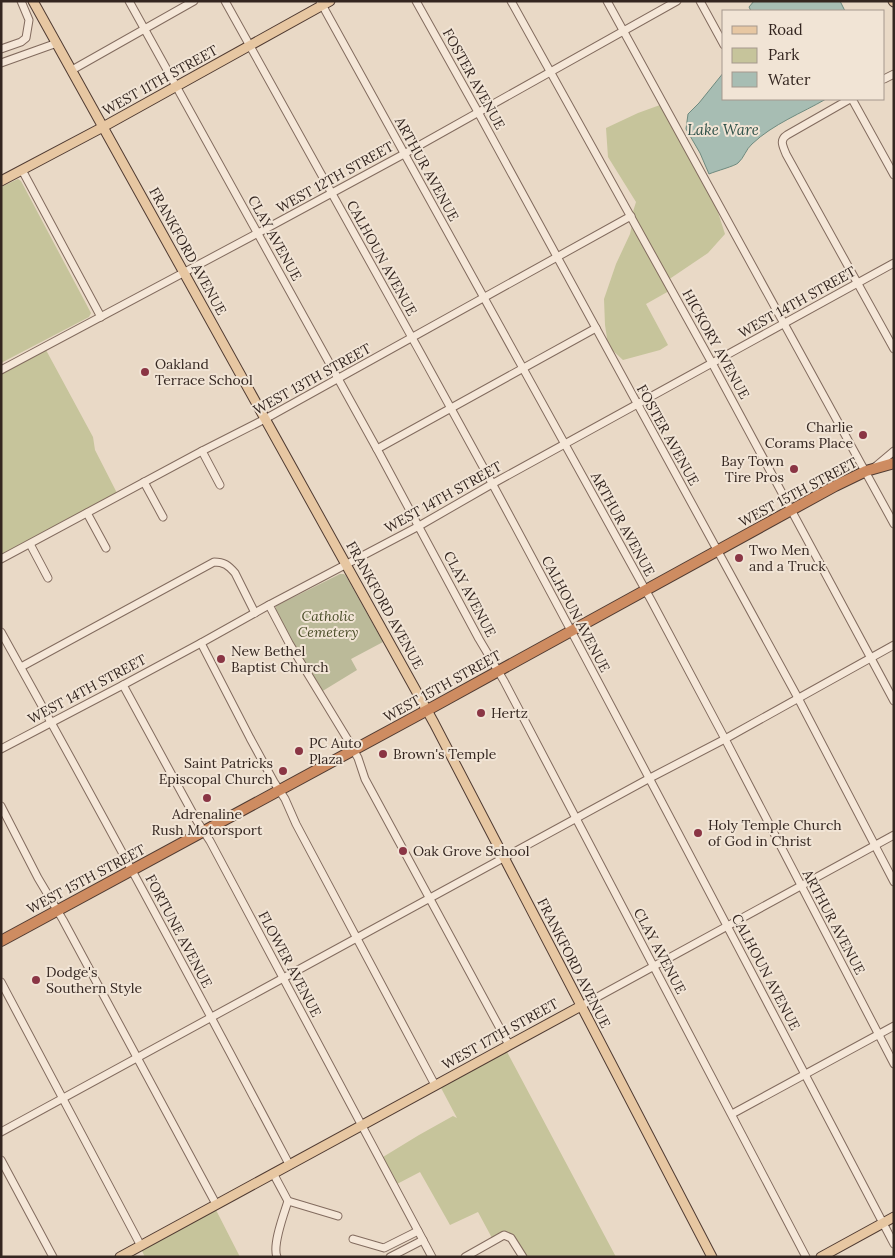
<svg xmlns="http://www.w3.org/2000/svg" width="895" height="1258" font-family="Lora,serif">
  <rect width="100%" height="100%" fill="#e9d9c6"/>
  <!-- green -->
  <g fill="#c6c49b">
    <polygon points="660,105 716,206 725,234 708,253 668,280 632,215 636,202 608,157 606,128 638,113"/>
    <polygon points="18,179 21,181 91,313 89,317 1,363 1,187"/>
    <polygon points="632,225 669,291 646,304 668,345 660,350 623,360 610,348 608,345 605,325 604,299 616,264 630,234"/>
    <polygon points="46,350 93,437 95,450 118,495 1,557 1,373"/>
    <polygon points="506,1050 616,1257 526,1257 514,1236 492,1238 478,1212 450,1225 420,1172 397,1184 383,1157 419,1135 453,1116 457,1118 440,1086"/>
    <polygon points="215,1208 240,1257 145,1257 142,1251 140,1250"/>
  </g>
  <!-- cemetery -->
  <polygon fill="#bbba99" points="340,574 344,574 346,576 383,642 351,659 357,670 321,692 275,612 276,606"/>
  <!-- water -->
  <g fill="#a7bdb3" stroke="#6f8a7f">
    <polygon points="754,1 840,1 845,11 751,11 749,7"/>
    <path d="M724 72V99H826C802 113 773 124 752 144 746 149 744 158 738 163 735 166 716 171 709 174L700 153 686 129 688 114 699 103Z"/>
  </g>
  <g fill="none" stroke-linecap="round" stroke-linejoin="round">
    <defs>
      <g id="minor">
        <polyline points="129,1 377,449 479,639 504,681 806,1257"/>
        <path d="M225 1C314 163 405 323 493 485 629 737 761 991 894 1244"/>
        <polyline points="320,1 651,600 725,739 894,1064"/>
        <polyline points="416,1 478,112 798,698 894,882"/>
        <polyline points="511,1 712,363 894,701"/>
        <polyline points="607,1 894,524"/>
        <polyline points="700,1 724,45"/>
        <polyline points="1,49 21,42 26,38 29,20 21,1"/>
        <polyline points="1,63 57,43"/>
        <polyline points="72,70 194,1"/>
        <polyline points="884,79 894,74"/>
        <path d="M850 99 787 135C779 140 783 146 786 154L894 349"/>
        <polyline points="852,99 894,175"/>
        <polyline points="22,170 101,317"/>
        <polyline points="1,370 258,233 404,154 677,1"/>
        <polyline points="377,449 596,328"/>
        <polyline points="202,451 220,485"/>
        <polyline points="875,467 894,451"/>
        <polyline points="144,482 163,517"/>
        <polyline points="87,513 106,548"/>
        <polyline points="30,544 48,578"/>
        <polyline points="1,559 202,451 265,419 631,216"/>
        <polyline points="269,605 289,643 348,740 358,758 365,779 509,1045"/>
        <path d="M1 632C99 808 195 986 289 1164"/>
        <polyline points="201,643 250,738 274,782 285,799 296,824 435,1085"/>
        <path d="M21 667 214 562C224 562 228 565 235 573L255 613"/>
        <polyline points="123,685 197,821 210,841 432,1257"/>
        <polyline points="1,749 123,685 201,643 269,605 419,526 492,484 894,263"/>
        <polyline points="1,806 38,878 63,920 216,1204"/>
        <polyline points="1,982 141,1246"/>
        <polyline points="581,1006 894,835"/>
        <polyline points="732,1114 894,1026"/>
        <polyline points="1,1132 650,778 725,739 894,645"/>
        <polyline points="1,1160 53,1257"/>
        <path d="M273 1173 288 1201C284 1214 272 1245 277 1257"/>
        <polyline points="288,1201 338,1216"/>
        <polyline points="353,1239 384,1248 418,1231"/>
        <polyline points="390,1257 423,1240"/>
        <polyline points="465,1257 504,1235 511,1238 523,1257"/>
      </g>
      <g id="major">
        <polyline points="33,1 434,723 712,1257"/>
        <polyline points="893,1 894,2"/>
        <polyline points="1,181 103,127 330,1"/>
        <polyline points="120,1257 581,1006"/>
        <polyline points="821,1257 894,1217"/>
      </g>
      <polyline id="highway" points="1,941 433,707 835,486 866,471 894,463"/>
    </defs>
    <!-- minor casing -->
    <use href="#minor" stroke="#826b5e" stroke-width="9"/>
    <!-- major casing -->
    <use href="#major" stroke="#503b32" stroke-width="11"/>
    <!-- highway casing -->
    <use href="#highway" stroke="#503b32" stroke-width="12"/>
    <!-- minor -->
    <use href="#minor" stroke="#f5e7d8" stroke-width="7"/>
    <!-- major -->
    <use href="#major" stroke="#e7c7a2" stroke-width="9"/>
    <!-- highway -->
    <use href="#highway" stroke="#ce8c61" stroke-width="10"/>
  </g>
  <!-- markers -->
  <g fill="#8a3544" stroke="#f1e4d5" stroke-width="2">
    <circle cx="145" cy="372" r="5"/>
    <circle cx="863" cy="435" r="5"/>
    <circle cx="794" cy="469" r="5"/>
    <circle cx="739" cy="558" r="5"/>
    <circle cx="221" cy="659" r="5"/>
    <circle cx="481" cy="713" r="5"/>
    <circle cx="299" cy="751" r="5"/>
    <circle cx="383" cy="754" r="5"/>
    <circle cx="283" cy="771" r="5"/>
    <circle cx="207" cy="798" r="5"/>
    <circle cx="698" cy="833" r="5"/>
    <circle cx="403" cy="851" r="5"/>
    <circle cx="36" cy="980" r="5"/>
  </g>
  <g text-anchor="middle" stroke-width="4" stroke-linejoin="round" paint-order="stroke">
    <!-- street labels -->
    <g font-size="14" fill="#342620" stroke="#f1e4d5">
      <text transform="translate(474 79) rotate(61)" y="5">FOSTER AVENUE</text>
      <text transform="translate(160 80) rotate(-29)" y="5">WEST 11TH STREET</text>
      <text transform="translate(427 169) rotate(61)" y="5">ARTHUR AVENUE</text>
      <text transform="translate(335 177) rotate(-29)" y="5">WEST 12TH STREET</text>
      <text transform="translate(275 238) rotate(61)" y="5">CLAY AVENUE</text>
      <text transform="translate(188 251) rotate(61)" y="5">FRANKFORD AVENUE</text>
      <text transform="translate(382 258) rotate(61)" y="5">CALHOUN AVENUE</text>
      <text transform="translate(797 302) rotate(-29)" y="5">WEST 14TH STREET</text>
      <text transform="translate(716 344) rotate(61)" y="5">HICKORY AVENUE</text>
      <text transform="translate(312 379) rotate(-29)" y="5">WEST 13TH STREET</text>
      <text transform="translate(668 435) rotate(61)" y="5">FOSTER AVENUE</text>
      <text transform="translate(798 492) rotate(-28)" y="5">WEST 15TH STREET</text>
      <text transform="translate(443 497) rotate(-29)" y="5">WEST 14TH STREET</text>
      <text transform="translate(623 524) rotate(61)" y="5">ARTHUR AVENUE</text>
      <text transform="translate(470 594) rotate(62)" y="5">CLAY AVENUE</text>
      <text transform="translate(385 605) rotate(61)" y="5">FRANKFORD AVENUE</text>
      <text transform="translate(576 614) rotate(62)" y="5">CALHOUN AVENUE</text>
      <text transform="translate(442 686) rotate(-29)" y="5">WEST 15TH STREET</text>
      <text transform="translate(87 689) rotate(-28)" y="5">WEST 14TH STREET</text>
      <text transform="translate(86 879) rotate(-28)" y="5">WEST 15TH STREET</text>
      <text transform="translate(834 922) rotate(62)" y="5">ARTHUR AVENUE</text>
      <text transform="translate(179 931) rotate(62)" y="5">FORTUNE AVENUE</text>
      <text transform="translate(660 951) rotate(62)" y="5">CLAY AVENUE</text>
      <text transform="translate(574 963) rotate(63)" y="5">FRANKFORD AVENUE</text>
      <text transform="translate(290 964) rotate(62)" y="5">FLOWER AVENUE</text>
      <text transform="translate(766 972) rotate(62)" y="5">CALHOUN AVENUE</text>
      <text transform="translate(500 1034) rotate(-29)" y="5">WEST 17TH STREET</text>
    </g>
    <!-- poi labels -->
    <g font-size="14" fill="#342620" stroke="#f1e4d5" text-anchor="start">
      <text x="155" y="369">Oakland<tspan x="155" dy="16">Terrace School</tspan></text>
      <text x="853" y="432" text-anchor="end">Charlie<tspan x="853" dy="16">Corams Place</tspan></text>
      <text x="784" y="466" text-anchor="end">Bay Town<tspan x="784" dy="16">Tire Pros</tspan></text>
      <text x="749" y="555">Two Men<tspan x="749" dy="16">and a Truck</tspan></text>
      <text x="231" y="656">New Bethel<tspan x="231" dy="16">Baptist Church</tspan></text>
      <text x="491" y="718">Hertz</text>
      <text x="309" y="748">PC Auto<tspan x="309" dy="16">Plaza</tspan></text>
      <text x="393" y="759">Brown's Temple</text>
      <text x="273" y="768" text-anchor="end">Saint Patricks<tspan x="273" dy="16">Episcopal Church</tspan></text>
      <text x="207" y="819" text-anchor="middle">Adrenaline<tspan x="207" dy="16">Rush Motorsport</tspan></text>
      <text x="708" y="830">Holy Temple Church<tspan x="708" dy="16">of God in Christ</tspan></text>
      <text x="413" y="856">Oak Grove School</text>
      <text x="46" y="977">Dodge's<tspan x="46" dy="16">Southern Style</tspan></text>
    </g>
    <!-- park labels -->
    <g font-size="14" font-style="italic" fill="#4b4e29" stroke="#f1e4d5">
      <text x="328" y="621">Catholic<tspan x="328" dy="16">Cemetery</tspan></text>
    </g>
    <!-- water labels -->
    <g font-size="15" font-style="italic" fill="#31524a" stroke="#f1e4d5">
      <text x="723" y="135">Lake Ware</text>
    </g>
  </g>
  <!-- border -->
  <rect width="895" height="1258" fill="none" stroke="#342620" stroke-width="5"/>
  <!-- legend -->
  <rect x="722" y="10" width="162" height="90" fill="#f1e4d5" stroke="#a5988d"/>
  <rect x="732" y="26" width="25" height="8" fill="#e7c7a2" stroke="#a5988d"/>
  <text x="768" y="35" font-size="15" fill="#342620">Road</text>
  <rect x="732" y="48" width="25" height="15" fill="#c6c49b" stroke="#a5988d"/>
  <text x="768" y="60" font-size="15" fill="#342620">Park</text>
  <rect x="732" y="72" width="25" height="15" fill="#a7bdb3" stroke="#a5988d"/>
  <text x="768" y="85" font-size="15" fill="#342620">Water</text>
</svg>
